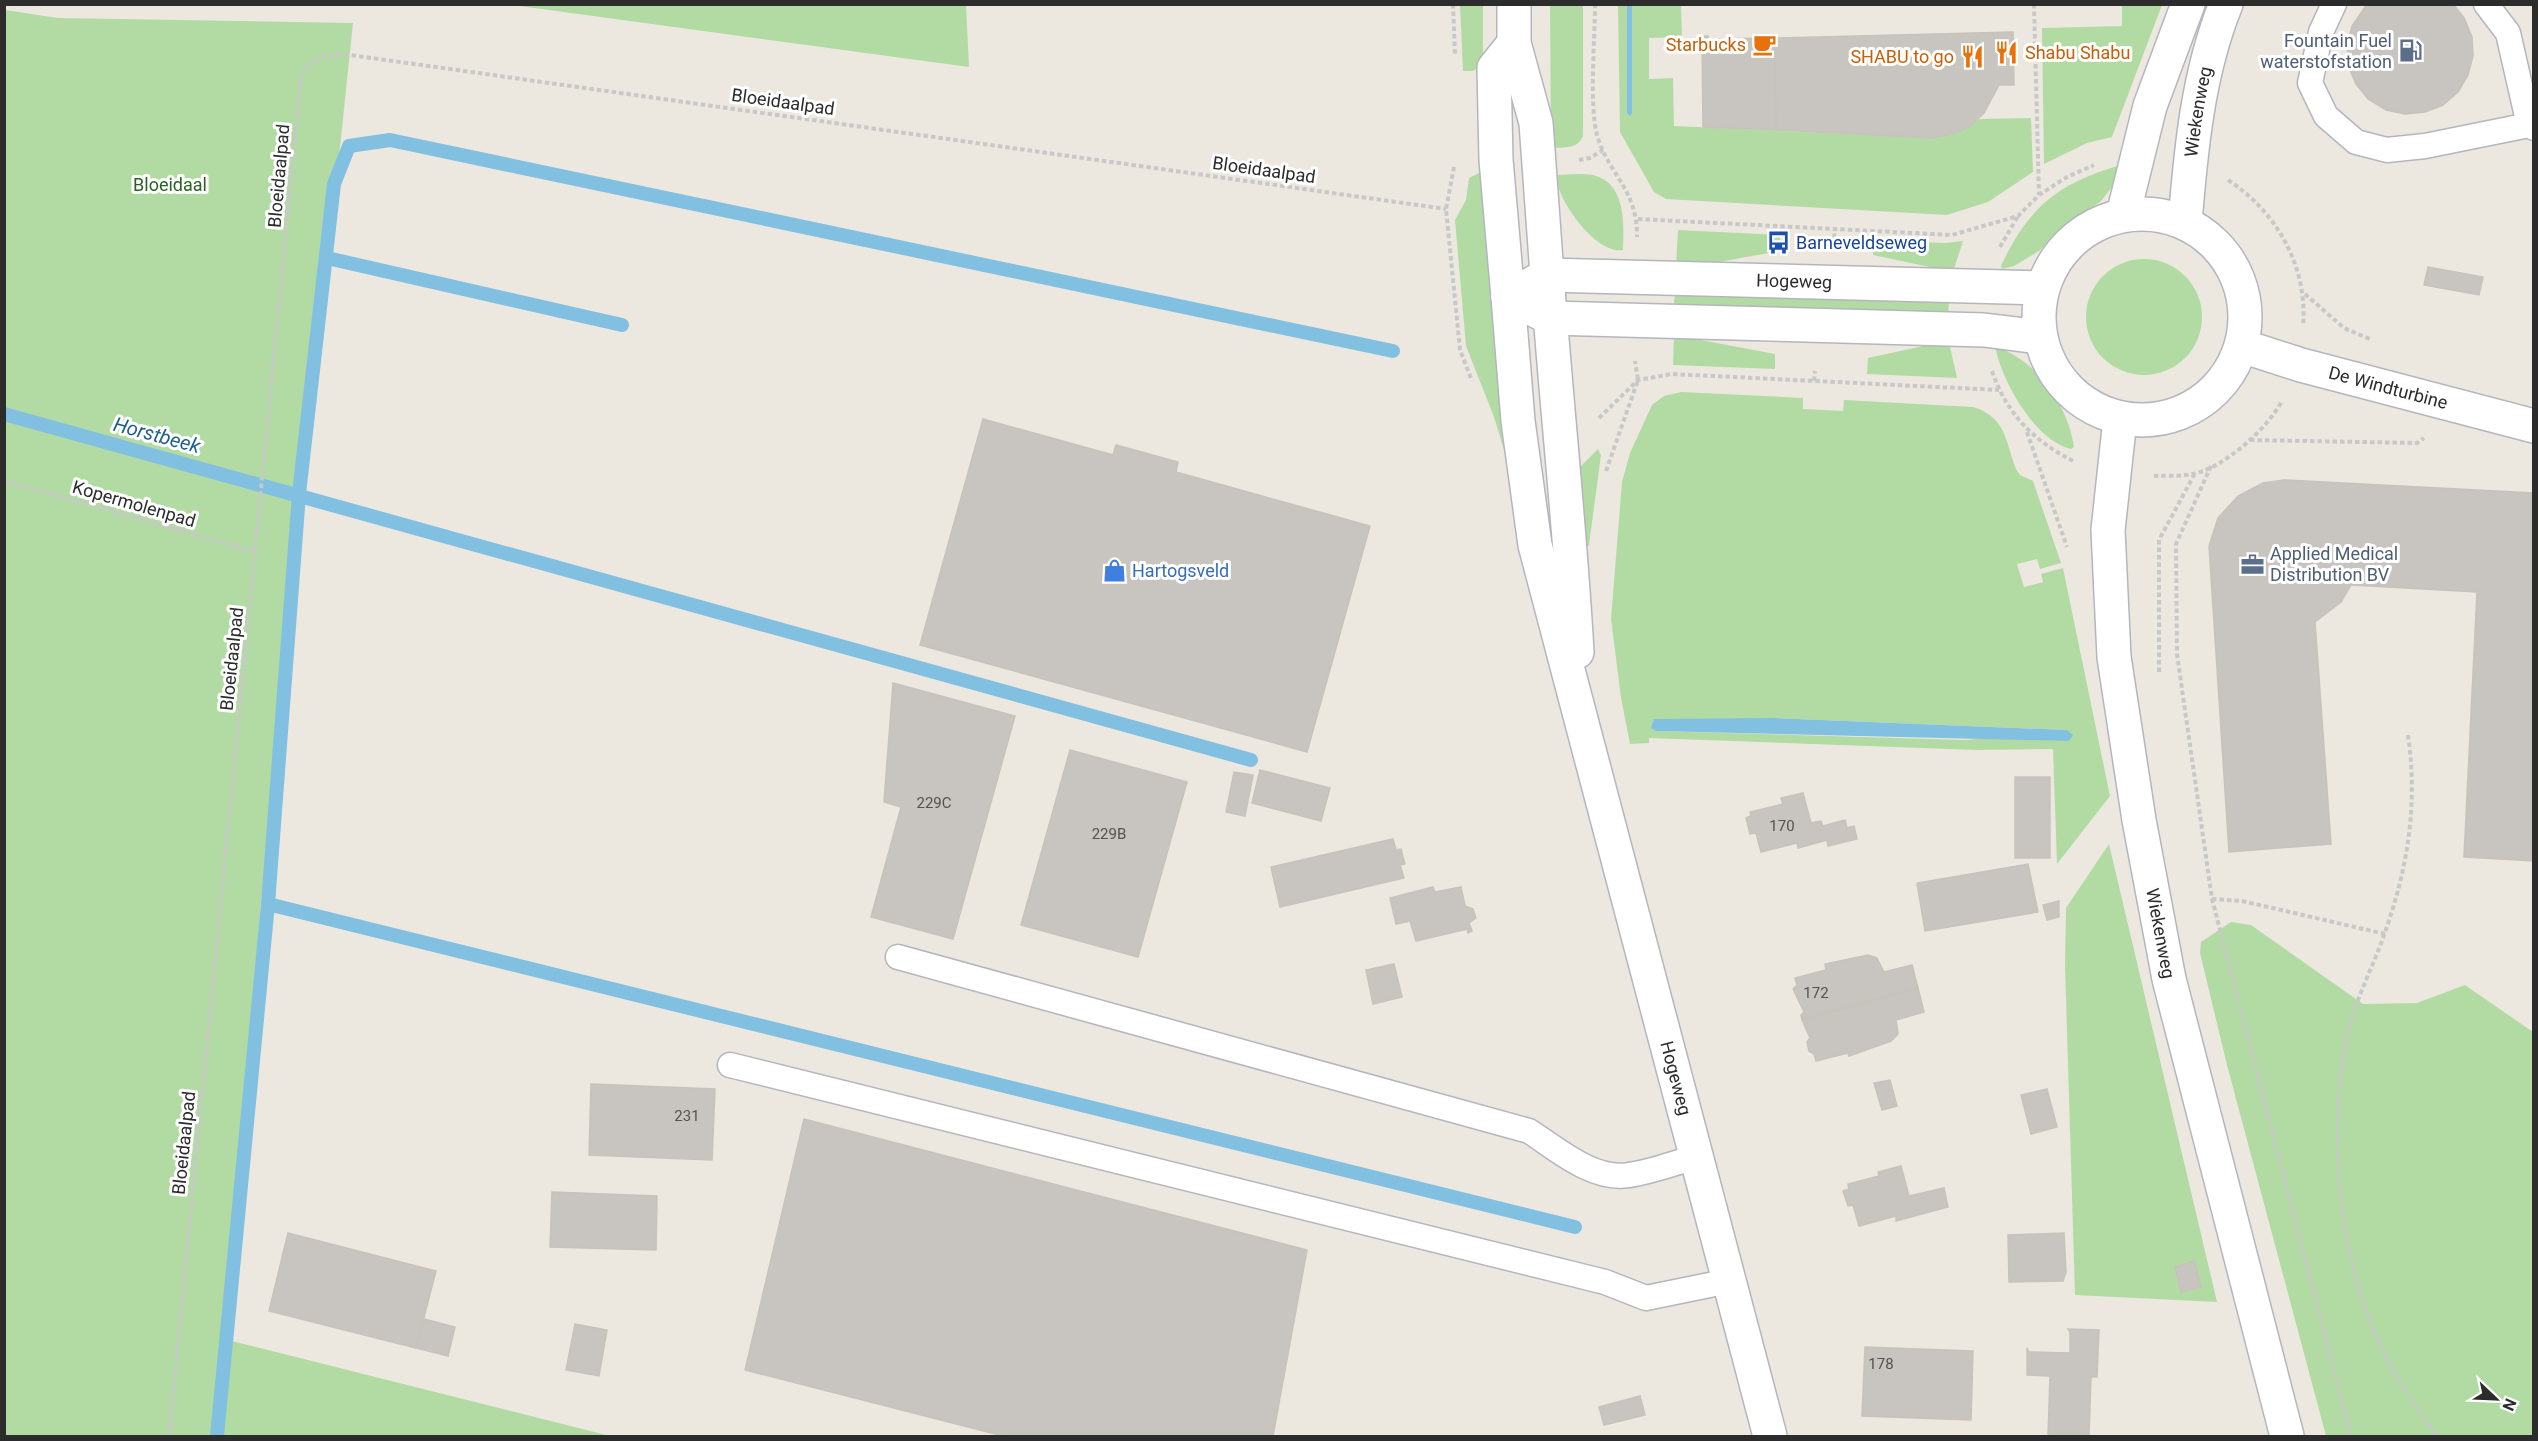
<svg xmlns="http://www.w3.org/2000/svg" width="2538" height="1441" font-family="Roboto,sans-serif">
  <rect width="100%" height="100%" fill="#ece8e0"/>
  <!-- green -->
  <g fill="#b2dba4" fill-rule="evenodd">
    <polygon points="512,5 966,5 969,67"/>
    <polygon points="1460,5 1483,5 1483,65 1473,71 1463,71"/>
    <path d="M1550 5H1583V135C1579 149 1566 147 1554 148L1551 145Z"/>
    <polygon points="1618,5 1681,5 1682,37 1649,38 1649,79 1673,78 1674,126 1937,138 1958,132 1979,119 2031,118 2033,172 1988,202 1947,215 1666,199 1654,192 1620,132"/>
    <polygon points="2122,5 2162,5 2112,137 2087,143 2044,164 2042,28 2122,26"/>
    <polygon points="5,10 58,18 353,23 261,902 228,1340 610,1436 5,1436"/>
    <path d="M2118 166 2119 178 2101 201 2066 226 2039 251 2014 266 2002 269 2001 266C2027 209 2058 183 2118 166Z"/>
    <polygon points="1483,171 1506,449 1504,450 1494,417 1466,346 1455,220 1466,200 1469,178"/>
    <path d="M1556 175C1569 175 1587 172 1599 177 1626 188 1624 227 1623 250 1596 255 1556 199 1556 175Z"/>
    <polygon points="1678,230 1780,235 1780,251 1702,265 1676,266"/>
    <polygon points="1874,240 1945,243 1963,241 1953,272 1873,255"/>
    <circle cx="2144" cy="317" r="58"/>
    <polygon points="1675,294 1949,302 1948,314 1678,306 1674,303"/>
    <polygon points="1674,335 1775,354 1775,369 1673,365"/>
    <polygon points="1942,342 1949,342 1957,378 1867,374 1868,358"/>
    <path d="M1995 346C2037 361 2067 403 2074 447L2071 449C2035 441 2001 380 1995 346Z"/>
    <path d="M1681 392 1803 398V409L1843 411 1844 400 1973 407C2007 417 2006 444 2016 469L2020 475 2033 481 2061 563 2040 569 2037 559 2017 564 2024 587 2043 582 2041 574 2063 568 2110 796 2057 864 2053 749 1976 750 1649 738V743L1630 744 1621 698 1611 619 1622 482 1630 453 1652 405 1664 396ZM1774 718 2067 730 1966 740 1656 731 1652 727Z"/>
    <polygon points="1598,449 1601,455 1589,545 1586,549 1576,471"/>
    <polygon points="2109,844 2217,1302 2075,1295 2065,966 2066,908"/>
    <polygon points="2231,922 2251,925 2363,1004 2417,1003 2465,985 2533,1032 2533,1436 2326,1436 2227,1065 2200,953 2201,942"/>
  </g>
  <!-- water -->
  <g fill="#81c0e0">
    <polygon points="1632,5 1632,113 1630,116 1627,113 1627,5"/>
    <polygon points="1774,718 2067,730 2073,735 2069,741 1656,731 1651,728 1654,719"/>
  </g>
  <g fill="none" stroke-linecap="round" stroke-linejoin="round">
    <!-- stream -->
    <g stroke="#81c0e0" stroke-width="14">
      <polyline points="327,258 622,325"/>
      <polyline points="4,414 1251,760"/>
      <polyline points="268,904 1575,1227"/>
      <polyline points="217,1436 268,904 299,494 334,184 349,146 390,140 1393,351"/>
    </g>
  </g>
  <!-- building -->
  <g fill="#c8c4bf" stroke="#c7c3ba" stroke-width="1.5">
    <polygon points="2367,4 2453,4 2464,18 2472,37 2473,56 2468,75 2458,92 2443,105 2425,112 2405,114 2386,110 2368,99 2356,84 2348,65 2347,45 2352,26"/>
    <polygon points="2013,32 2014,85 1999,85 1984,113 1970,126 1956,133 1933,138 1776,130 1774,38"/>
    <polygon points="1702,36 1708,36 1708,39 1774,38 1776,130 1703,127"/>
    <polygon points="2428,267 2483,277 2479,295 2424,285"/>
    <polygon points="983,419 1113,455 1116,445 1138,451 1178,462 1176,472 1370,526 1307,752 920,645"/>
    <polygon points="2284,480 2534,493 2534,861 2464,857 2477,592 2351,585 2341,602 2315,622 2331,844 2229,852 2209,546 2218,518 2238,496 2263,483"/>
    <polygon points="893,683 1015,716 953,939 871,917 901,807 884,802"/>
    <polygon points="1070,750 1187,782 1138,957 1021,925"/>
    <polygon points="1260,770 1330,788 1321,821 1252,803"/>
    <polygon points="1234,772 1253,775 1245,816 1226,812"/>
    <rect x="2015" y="777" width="35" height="81"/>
    <polygon points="1803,793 1811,823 1821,821 1823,826 1845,820 1847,828 1854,826 1857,839 1828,846 1827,840 1798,848 1797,843 1761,852 1756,833 1750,834 1746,818 1751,816 1750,812 1783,804 1781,798"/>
    <polygon points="1393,839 1396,850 1401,849 1405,864 1400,865 1404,878 1280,907 1271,867"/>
    <polygon points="2028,864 2038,912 1925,931 1917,883"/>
    <polygon points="1433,887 1435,892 1461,887 1465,906 1473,909 1476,918 1469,923 1472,931 1468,933 1467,929 1416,941 1410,921 1396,924 1390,898"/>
    <polygon points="2059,901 2059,917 2047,920 2043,905"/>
    <polygon points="1868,955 1877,958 1884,972 1912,965 1918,988 1802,1020 1801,1015 1804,1012 1793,989 1797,985 1795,978 1826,970 1825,964"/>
    <polygon points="1394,964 1402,997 1373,1004 1366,970"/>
    <polygon points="1918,988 1924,1012 1896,1020 1898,1034 1891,1041 1849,1056 1848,1053 1816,1061 1814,1054 1809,1051 1807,1042 1810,1038 1802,1020"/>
    <polygon points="1890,1080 1897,1106 1882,1110 1874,1083"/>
    <polygon points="591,1084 715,1089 712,1160 589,1155"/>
    <polygon points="2047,1089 2057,1127 2031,1134 2021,1095"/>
    <polygon points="804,1119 1307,1250 1273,1436 1003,1436 745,1370"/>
    <polygon points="1901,1166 1909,1196 1944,1188 1948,1207 1896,1221 1896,1216 1859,1226 1853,1205 1848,1206 1843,1191 1849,1189 1848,1184 1879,1176 1878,1172"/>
    <polygon points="552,1192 657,1196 656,1250 550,1247"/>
    <polygon points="288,1233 436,1271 416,1348 269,1311"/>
    <polygon points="2064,1233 2066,1272 2063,1281 2009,1282 2008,1235"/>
    <polygon points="2194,1261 2201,1287 2181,1292 2175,1267"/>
    <polygon points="424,1319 455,1327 448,1356 416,1348"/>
    <polygon points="575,1324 607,1330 599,1376 566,1370"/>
    <polygon points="2068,1329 2099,1330 2097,1377 2091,1377 2089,1436 2048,1436 2050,1376 2027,1375 2027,1348 2029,1352 2070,1353 2070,1332"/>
    <polygon points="1865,1347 1973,1351 1971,1420 1862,1416"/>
    <polygon points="1640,1396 1645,1415 1604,1425 1599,1407"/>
  </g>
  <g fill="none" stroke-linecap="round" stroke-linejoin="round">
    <defs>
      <g id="lane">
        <polyline points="2334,4 2321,32 2310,83 2326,116 2356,142 2387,150 2425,146 2529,125 2534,128"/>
        <polyline points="2486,4 2508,33 2529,125"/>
        <path d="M898 957 1529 1131C1557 1149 1593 1181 1629 1175 1651 1172 1674 1163 1696 1157"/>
        <polyline points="730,1065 1605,1282 1646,1298 1729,1281"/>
      </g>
      <g id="street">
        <path d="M1547 275C1556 401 1570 526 1577 652"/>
        <path id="s1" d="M1508 297 1518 421 1535 545 1770 1436"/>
        <path id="s2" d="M2242 346 2301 365 2534 426"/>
        <path id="s3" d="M2120 419 2108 530 2114 657 2139 820 2169 979 2287 1436"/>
      </g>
      <g id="secondary">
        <polyline points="1514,4 1514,43 1536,123 1547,275"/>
        <polyline points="1514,43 1494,68 1496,160 1508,297 1550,318 1984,330 2040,337"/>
        <circle cx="2142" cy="317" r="103"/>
        <polyline points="2123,215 2150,106 2188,4"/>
        <path id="s4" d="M2185 222C2191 149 2198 73 2226 4"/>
        <path id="s5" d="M1508 297 1547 275 2043 288"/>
      </g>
    </defs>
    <!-- lane casing -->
    <use href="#lane" stroke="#b4b5be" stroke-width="27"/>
    <!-- street casing -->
    <use href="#street" stroke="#b4b5be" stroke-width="36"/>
    <!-- secondary casing -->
    <use href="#secondary" stroke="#b4b5be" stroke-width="36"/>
    <!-- path -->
    <g stroke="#c8c8c8" stroke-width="4" stroke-dasharray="4.5 3" stroke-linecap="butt">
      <polyline points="1453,4 1455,55"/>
      <path d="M1595 4C1595 40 1589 103 1597 135 1608 174 1638 190 1637 237"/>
      <polyline points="2034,4 2039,195"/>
      <polyline points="1579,160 1590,158 1603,150"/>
      <polyline points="1454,167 1446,209 1460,350 1472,381"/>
      <path d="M2228 180C2277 212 2308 267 2303 326"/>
      <polyline points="1638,219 1952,235 2018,216 2039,195 2067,177 2094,165"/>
      <polyline points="1834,238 1835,230"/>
      <polyline points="2000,247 2018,216"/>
      <polyline points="2305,294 2344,328 2372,340"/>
      <path d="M1992 371C2007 415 2034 441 2075 462"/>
      <polyline points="1814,381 1815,371"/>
      <polyline points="1599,418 1638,380 1672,374 1999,390"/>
      <polyline points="2027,432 2067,547"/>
      <polyline points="2250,440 2417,443 2424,438"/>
      <polyline points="2211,466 2176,544 2177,654 2212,899 2351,1436"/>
      <polyline points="1606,471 1638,380 1635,361"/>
      <path d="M2154 476C2166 475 2180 477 2192 474 2223 469 2268 428 2282 401"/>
      <polyline points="4,481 256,552"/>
      <polyline points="2159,672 2159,540 2194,475"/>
      <path d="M2408 735C2418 805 2408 868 2384 935 2373 967 2355 1000 2348 1033 2326 1133 2339 1265 2386 1357 2400 1385 2418 1411 2438 1436"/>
      <polyline points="2212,899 2242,901 2385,934"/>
      <path d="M169 1436 301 77C311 56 329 53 350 55L1446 209"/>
    </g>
    <!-- lane -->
    <use href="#lane" stroke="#fff" stroke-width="24"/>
    <!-- street -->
    <use href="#street" stroke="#fff" stroke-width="33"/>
    <!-- secondary -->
    <use href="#secondary" stroke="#fff" stroke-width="33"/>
  </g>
  <!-- icons -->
  <defs>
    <symbol id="cafe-bare" viewBox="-9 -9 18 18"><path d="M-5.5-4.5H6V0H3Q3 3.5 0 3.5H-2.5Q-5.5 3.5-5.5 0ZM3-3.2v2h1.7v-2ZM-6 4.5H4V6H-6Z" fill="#e8710a" stroke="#fff" stroke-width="2.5" paint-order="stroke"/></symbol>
    <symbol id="fuel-bare" viewBox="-9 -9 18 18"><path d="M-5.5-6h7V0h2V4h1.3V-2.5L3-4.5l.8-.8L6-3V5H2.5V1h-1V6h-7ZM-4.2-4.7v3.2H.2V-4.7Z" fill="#5c6f8a" stroke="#fff" stroke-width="2.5" paint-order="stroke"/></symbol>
    <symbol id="restaurant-bare" viewBox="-9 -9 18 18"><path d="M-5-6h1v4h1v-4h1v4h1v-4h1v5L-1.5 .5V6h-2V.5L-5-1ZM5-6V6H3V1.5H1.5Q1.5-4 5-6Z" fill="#e8710a" stroke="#fff" stroke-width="2.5" paint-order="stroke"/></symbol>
    <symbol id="bus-bare" viewBox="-9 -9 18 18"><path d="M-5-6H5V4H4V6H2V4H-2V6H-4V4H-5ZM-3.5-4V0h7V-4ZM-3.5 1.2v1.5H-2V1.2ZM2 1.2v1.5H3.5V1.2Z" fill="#1a4fb4" stroke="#fff" stroke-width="2.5" paint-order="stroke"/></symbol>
    <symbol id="office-bare" viewBox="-9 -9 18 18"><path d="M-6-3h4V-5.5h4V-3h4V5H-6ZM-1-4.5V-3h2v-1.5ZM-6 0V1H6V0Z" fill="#5c6f8a" stroke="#fff" stroke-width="2.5" paint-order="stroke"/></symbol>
    <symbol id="shop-bare" viewBox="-9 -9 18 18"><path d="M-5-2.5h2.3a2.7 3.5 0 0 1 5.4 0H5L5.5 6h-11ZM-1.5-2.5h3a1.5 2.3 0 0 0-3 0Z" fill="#3f7fe0" stroke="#fff" stroke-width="2.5" paint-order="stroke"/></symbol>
  </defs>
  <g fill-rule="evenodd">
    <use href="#cafe-bare" x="1748" y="28" width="33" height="33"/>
    <use href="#fuel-bare" x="2394" y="34" width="33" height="33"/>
    <use href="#restaurant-bare" x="1990" y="36" width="33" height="33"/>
    <use href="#restaurant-bare" x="1956" y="40" width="33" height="33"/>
    <use href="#bus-bare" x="1762" y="226" width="33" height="33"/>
    <use href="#office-bare" x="2236" y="548" width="33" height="33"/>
    <use href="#shop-bare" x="1098" y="554" width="33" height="33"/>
  </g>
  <g text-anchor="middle" stroke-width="6" stroke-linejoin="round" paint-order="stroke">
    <!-- number labels -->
    <g font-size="15" fill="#535251">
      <text x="934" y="808">229C</text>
      <text x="1782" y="831">170</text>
      <text x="1109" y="839">229B</text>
      <text x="1816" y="998">172</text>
      <text x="687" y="1121">231</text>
      <text x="1881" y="1369">178</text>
    </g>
    <!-- service labels -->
    <g font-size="18" fill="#4e5e75" stroke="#fff" text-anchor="end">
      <text x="2392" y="47">Fountain Fuel<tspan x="2392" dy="21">waterstofstation</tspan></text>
      <text x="2270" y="560" text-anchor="start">Applied Medical<tspan x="2270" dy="21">Distribution BV</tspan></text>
    </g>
    <!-- food labels -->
    <g font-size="18" fill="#c56008" stroke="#fff" text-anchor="end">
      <text x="1746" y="51">Starbucks</text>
      <text x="2025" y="59" text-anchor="start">Shabu Shabu</text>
      <text x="1954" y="63">SHABU to go</text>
    </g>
    <!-- street labels -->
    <g font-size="18" fill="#2c2c2c" stroke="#fff">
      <text transform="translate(783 102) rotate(8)" y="6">Bloeidaalpad</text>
      <text dy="6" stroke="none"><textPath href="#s4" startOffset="111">Wiekenweg</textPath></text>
      <text transform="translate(1264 170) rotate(8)" y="6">Bloeidaalpad</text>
      <text transform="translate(279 176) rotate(-85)" y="6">Bloeidaalpad</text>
      <text dy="6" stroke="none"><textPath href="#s5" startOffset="292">Hogeweg</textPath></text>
      <text dy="6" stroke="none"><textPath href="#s2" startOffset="152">De Windturbine</textPath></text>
      <text transform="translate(134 504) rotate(16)" y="6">Kopermolenpad</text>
      <text transform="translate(232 659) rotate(-84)" y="6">Bloeidaalpad</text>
      <text dy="6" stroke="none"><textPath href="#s3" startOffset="519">Wiekenweg</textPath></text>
      <text dy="6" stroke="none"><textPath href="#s1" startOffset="801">Hogeweg</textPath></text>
      <text transform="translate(184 1143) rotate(-84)" y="6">Bloeidaalpad</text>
    </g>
    <!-- park labels -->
    <g font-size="18" fill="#2c6124" stroke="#fff">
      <text x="170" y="191">Bloeidaal</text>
    </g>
    <!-- transit labels -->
    <g font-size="18" fill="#164399" stroke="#fff" text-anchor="start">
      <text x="1796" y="249">Barneveldseweg</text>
    </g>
    <!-- shop labels -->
    <g font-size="18" fill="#366cbe" stroke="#fff" text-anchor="start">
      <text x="1132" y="577">Hartogsveld</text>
    </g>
    <!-- water labels -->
    <g font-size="20" font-style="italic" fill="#1e5f8e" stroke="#fff">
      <text transform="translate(157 435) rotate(15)" y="7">Horstbeek</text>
    </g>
  </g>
  <!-- border -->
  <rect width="2538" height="1441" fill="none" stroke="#2c2c2c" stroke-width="12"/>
  <!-- north arrow -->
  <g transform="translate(2496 1399) rotate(113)" stroke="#ffffff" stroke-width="4.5" paint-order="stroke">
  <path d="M0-4.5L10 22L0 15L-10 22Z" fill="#2c2c2c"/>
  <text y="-9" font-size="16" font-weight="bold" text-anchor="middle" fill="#2c2c2c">N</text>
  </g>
</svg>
